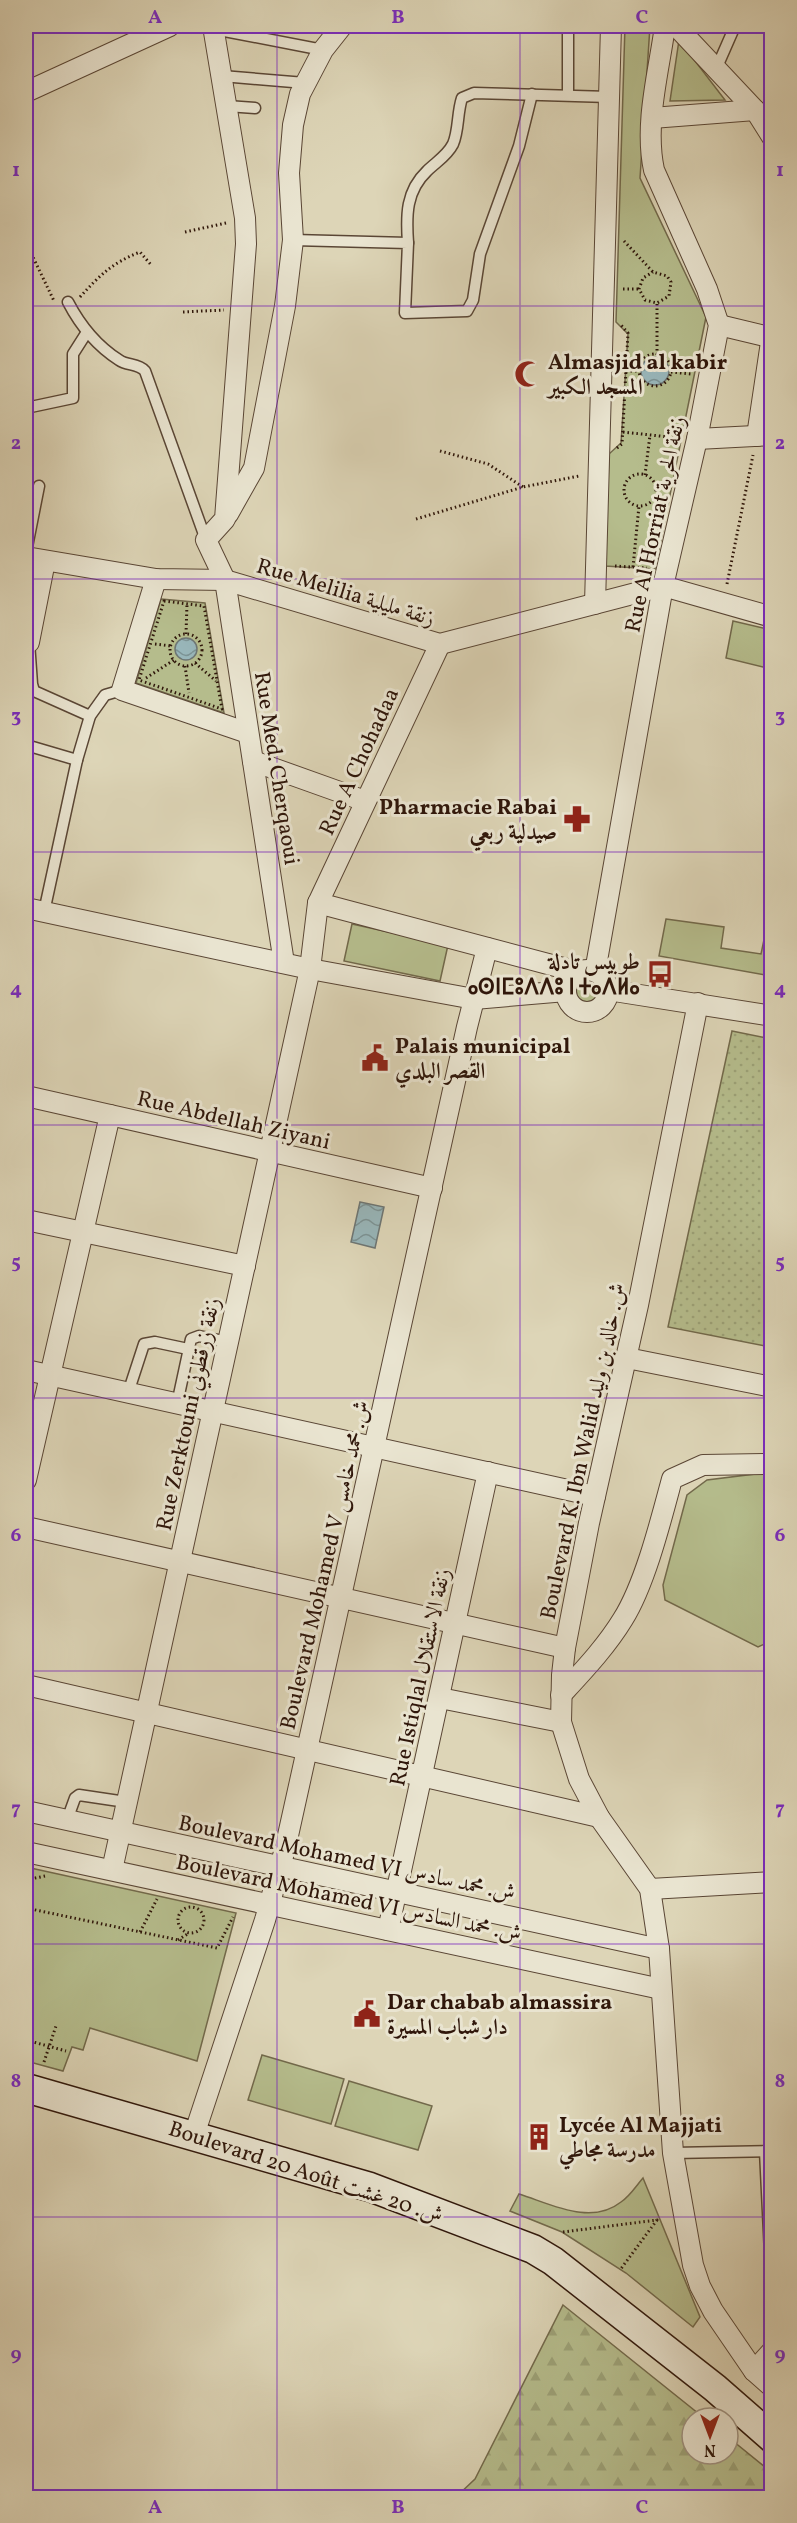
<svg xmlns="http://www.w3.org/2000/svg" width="797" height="2523" font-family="Vollkorn,Amiri,'Noto Sans Tifinagh',serif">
  <defs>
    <pattern id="grass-dots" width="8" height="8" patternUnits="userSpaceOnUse" patternTransform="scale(1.5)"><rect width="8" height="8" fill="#b5bc8c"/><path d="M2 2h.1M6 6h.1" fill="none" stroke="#9ca177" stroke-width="1.8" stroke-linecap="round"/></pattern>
    <pattern id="forest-firs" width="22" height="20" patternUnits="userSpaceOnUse" patternTransform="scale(1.5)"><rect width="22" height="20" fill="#b5bc8c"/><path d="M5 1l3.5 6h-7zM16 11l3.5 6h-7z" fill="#9ca177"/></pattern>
    <pattern id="water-waves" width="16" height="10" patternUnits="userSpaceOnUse" patternTransform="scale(1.5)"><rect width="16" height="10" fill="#98b6ba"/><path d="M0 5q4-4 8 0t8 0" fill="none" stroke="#7c9395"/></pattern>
  </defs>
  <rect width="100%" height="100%" fill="#ddd5b7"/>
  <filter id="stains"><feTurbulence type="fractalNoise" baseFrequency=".00333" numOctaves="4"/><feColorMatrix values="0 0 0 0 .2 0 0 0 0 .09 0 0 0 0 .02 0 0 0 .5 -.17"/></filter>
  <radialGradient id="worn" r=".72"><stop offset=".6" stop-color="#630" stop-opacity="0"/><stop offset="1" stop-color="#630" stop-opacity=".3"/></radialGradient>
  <!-- grass -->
  <polygon fill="url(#grass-dots)" stroke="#72694b" stroke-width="1.5" points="732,1031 771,1039 771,1347 668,1327"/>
  <!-- forest -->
  <polygon fill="url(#forest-firs)" stroke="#72694b" stroke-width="1.5" points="563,2305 704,2418 692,2418 692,2454 728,2454 728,2437 771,2472 771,2495 769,2497 456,2497 475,2479"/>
  <!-- green -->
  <g fill="#b5bc8c" stroke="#72694b" stroke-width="1.5">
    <polygon points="625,26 650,26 640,178 706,317 655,569 605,566 609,454 621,443 628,334 616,322"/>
    <polygon points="679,40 725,100 670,101"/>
    <polygon points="161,599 205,603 224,713 136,683"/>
    <polygon points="733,621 771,630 771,669 726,658"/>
    <polygon points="666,919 724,927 721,948 761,954 765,935 771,936 771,976 659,956"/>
    <polygon points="352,924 448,945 440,981 344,961"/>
    <circle cx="587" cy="991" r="13"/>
    <polygon points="771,1472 771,1641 758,1647 665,1600 663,1585 687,1495 707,1480"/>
    <polygon points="26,1867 236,1913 197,2061 90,2028 83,2050 72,2047 63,2071 26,2061"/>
    <polygon points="262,2055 344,2079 331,2124 248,2100"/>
    <polygon points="349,2081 432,2106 418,2150 335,2126"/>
    <path d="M643 2178 700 2317 693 2327 626 2273 562 2232 510 2211 519 2194C551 2204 591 2226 621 2202 630 2196 636 2186 643 2178Z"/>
  </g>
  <!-- water -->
  <g fill="url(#water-waves)" stroke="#6e7674" stroke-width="1.5">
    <circle cx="655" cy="371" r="14"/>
    <circle cx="186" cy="649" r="11"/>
    <polygon points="360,1202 384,1207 375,1248 351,1242"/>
  </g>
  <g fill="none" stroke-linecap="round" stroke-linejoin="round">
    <defs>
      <g id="lane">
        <polyline points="214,29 323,50"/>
        <polyline points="717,67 735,26"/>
        <polyline points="222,76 305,83"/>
        <polyline points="568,95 568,26"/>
        <polyline points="227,106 255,108"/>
        <polyline points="293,240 408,243 405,313 467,311 473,300 480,254 519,146 532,94"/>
        <path d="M408 243C406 215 406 191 427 171 436 162 447 156 453 144 459 130 457 113 462 98L474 93 609 97"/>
        <path d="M68 302C80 325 97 346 119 360 127 366 138 363 145 371L206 540"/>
        <polyline points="26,408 73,398 73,354 87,332"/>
        <polyline points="26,552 39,486"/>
        <polyline points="29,642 32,684 34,691 90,716"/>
        <polyline points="26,745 77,760"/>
        <polyline points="44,912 77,760 90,716 105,695 122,690"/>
        <polyline points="128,1393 144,1344 155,1342 188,1349"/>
        <polyline points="177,1404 191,1339 199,1336 228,1342"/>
        <polyline points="67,1820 75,1798 79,1795 126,1802"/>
        <polyline points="765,2151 770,2254"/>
        <polyline points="673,2153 772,2151"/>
      </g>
      <g id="street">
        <polyline points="213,26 245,218 246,244 225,519 206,540 225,580 284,963"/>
        <polyline points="676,26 755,110 772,137"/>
        <polyline points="26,92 170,26"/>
        <polyline points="652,118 755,110"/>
        <polyline points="719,325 765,336 771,342 757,436"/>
        <polyline points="697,439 772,435"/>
        <polyline points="228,514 254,468 285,306 293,240 289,173 293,125 300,94 323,50 342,26"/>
        <polyline points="26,557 156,579 225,580 440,644 663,586 772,617"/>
        <polyline points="156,579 122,690 248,733"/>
        <polyline points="595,604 611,26"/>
        <polyline points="26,643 29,642 45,561"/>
        <polyline points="253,761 365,801"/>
        <polyline points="318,903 578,972"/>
        <polyline points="26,908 310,969 474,999 566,991"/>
        <circle cx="587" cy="991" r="21"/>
        <path d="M595 972 663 586 697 439 719 325 707 289 654 170C644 124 659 71 665 26"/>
        <polyline points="608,990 772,1016"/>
        <polyline points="698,1003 638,1305 589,1523 565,1648 562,1675 561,1722 579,1779 599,1817 650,1889 659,1949 673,2153 693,2265 700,2286 713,2311 754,2371 772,2387"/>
        <polyline points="26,1096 432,1188"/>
        <polyline points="26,1220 245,1266"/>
        <polyline points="627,1358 772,1387"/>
        <polyline points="26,1370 595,1496"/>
        <polyline points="26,1480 110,1115"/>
        <polyline points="26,1527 565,1648"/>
        <polyline points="26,1685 599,1817"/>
        <path d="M561 1695C583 1671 606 1647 623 1619 645 1584 661 1520 672 1479L703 1465 772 1464"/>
        <polyline points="440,1698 561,1722"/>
        <polyline points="26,1811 659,1949"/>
        <polyline points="26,1852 661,1989"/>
        <polyline points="112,1870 310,969 318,903 440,644"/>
        <polyline points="650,1889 772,1882"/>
        <polyline points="388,1930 488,1472"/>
        <polyline points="194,2135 265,1920 285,1849 467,1027 487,948"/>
        <polyline points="754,2371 772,2351"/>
      </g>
      <polyline id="secondary" points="26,2088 370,2187 533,2249 553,2261 715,2388 772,2438"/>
    </defs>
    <!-- lane casing -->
    <use href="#lane" stroke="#5a4635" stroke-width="13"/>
    <!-- street casing -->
    <use href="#street" stroke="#5a4635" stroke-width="22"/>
    <!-- secondary casing -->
    <use href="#secondary" stroke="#2f160a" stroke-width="31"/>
    <!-- path -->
    <g stroke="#2f160a" stroke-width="3" stroke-dasharray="1.5 3" stroke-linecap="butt">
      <polyline points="185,232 226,223"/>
      <polyline points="624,241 653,272 667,276 671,282 669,296 657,303 645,300 639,289 643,278 653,272"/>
      <polyline points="26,254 32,255 54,301"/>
      <polyline points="623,289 639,289"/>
      <path d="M80 297C100 275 112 263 140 252L152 266"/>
      <polyline points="183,312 224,310"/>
      <circle cx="655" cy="370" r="16"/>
      <polyline points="657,355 657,303"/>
      <polyline points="626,371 639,371"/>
      <polyline points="671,372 691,374"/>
      <polyline points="623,432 678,438"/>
      <polyline points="617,448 622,444 628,333 621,325"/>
      <polyline points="440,451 488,464 523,487"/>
      <circle cx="640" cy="490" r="16"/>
      <polyline points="645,475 650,435"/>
      <polyline points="416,519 523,487 579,476"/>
      <polyline points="615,566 647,568"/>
      <polyline points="633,567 639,506"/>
      <polyline points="727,584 753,455"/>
      <polygon points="164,601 204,606 222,709 139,680"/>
      <polyline points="186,634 187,604"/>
      <circle cx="186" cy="650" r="16"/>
      <polyline points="155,644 171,646"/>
      <polyline points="195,663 216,681"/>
      <polyline points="185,666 189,693"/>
      <polyline points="146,678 174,660"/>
      <polyline points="26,1880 45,1876"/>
      <circle cx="191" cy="1920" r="13"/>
      <polyline points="26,1908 217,1948 233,1917"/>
      <polyline points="140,1932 157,1899"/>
      <polyline points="178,1940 189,1933"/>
      <polyline points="26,2040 66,2051"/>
      <polyline points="44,2062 56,2026"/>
      <polyline points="563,2232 657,2220 620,2270"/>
    </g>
    <!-- lane -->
    <use href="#lane" stroke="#e9e4d0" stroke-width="10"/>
    <!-- street -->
    <use href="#street" stroke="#e9e4d0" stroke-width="20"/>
    <!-- secondary -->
    <use href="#secondary" stroke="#e9e4d0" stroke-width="28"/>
  </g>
  <!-- grid -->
  <path fill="none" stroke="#7b2cbf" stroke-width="1.5" stroke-opacity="0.55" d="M277 26V2498M520 26V2498M26 306H772M26 579H772M26 852H772M26 1125H772M26 1398H772M26 1671H772M26 1944H772M26 2217H772"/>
  <!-- icons -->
  <defs>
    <symbol id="mosque-bare" viewBox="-9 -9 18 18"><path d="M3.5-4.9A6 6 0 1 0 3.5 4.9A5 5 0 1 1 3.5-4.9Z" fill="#8f2418" stroke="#e9e4d0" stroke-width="2.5" paint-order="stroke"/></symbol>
    <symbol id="pharmacy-bare" viewBox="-9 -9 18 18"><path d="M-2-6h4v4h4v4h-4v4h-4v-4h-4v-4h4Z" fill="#8f2418" stroke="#e9e4d0" stroke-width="2.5" paint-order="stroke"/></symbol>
    <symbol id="bus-bare" viewBox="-9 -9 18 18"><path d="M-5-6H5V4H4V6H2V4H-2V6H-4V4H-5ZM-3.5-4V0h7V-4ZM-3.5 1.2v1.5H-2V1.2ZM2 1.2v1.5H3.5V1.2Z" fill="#8f2418" stroke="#e9e4d0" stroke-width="2.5" paint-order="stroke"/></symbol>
    <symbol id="civic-bare" viewBox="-9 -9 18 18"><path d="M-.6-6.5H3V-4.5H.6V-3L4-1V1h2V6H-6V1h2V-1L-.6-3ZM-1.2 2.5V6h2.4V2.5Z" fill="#8f2418" stroke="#e9e4d0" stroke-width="2.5" paint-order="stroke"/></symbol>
    <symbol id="building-bare" viewBox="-9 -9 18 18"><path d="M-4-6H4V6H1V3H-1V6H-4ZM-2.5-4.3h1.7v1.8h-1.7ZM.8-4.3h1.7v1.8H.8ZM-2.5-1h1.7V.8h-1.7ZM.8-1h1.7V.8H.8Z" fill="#8f2418" stroke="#e9e4d0" stroke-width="2.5" paint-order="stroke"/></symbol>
  </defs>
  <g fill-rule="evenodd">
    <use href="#mosque-bare" x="509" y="355" width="38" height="38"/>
    <use href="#pharmacy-bare" x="558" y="800" width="38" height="38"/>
    <use href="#bus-bare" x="641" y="955" width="38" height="38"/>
    <use href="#civic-bare" x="356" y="1039" width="38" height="38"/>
    <use href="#civic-bare" x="348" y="1995" width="38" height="38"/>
    <use href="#building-bare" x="520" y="2118" width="38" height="38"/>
  </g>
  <g text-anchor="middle" stroke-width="6" stroke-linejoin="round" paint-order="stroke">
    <!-- poi labels -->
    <g font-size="22" font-weight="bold" fill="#2f160a" stroke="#e9e4d0" text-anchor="start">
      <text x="548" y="369">Almasjid al kabir<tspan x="548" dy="25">المسجد الكبير</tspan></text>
      <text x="557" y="814" text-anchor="end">Pharmacie Rabai<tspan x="557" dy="25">صيدلية ربعي</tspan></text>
      <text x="640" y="969" text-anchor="end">طوبيس تادلة<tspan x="640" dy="25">ⴰⵙⵏⵎⵓⴷⴷⵓ ⵏ ⵜⴰⴷⵍⴰ</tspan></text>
      <text x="395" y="1053">Palais municipal<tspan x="395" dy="25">القصر البلدي</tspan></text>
      <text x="387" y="2009">Dar chabab almassira<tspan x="387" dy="25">دار شباب المسيرة</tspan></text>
      <text x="559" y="2132">Lycée Al Majjati<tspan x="559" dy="25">مدرسة مجاطي</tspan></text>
    </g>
    <!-- street labels -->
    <g font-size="22" fill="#2f160a" stroke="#e9e4d0">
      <text transform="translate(654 524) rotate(-78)" y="8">Rue Al Horriat زنقة الحرية</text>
      <text transform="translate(346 591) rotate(17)" y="8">Rue Melilia زنقة مليلية</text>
      <text transform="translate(358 761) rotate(-65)" y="8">Rue A Chohadaa</text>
      <text transform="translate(278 768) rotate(81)" y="8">Rue Med. Cherqaoui</text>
      <text transform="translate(234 1119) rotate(13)" y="8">Rue Abdellah Ziyani</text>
      <text transform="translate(187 1414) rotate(-78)" y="8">Rue Zerktouni زنقة زرقطوني</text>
      <text transform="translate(582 1451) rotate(-78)" y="8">Boulevard K. Ibn Walid ش. خالد بن وليد</text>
      <text transform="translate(324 1565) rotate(-77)" y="8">Boulevard Mohamed V ش. محمد خامس</text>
      <text transform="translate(419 1677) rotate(-78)" y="8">Rue Istiqlal زنقة الاستقلال</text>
      <text transform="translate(347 1857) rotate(12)" y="8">Boulevard Mohamed VI ش. محمد سادس</text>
      <text transform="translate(349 1897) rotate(12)" y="8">Boulevard Mohamed VI ش. محمد السادس</text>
      <text transform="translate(306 2171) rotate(18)" y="8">Boulevard 20 Août ش. 20 غشت</text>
    </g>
  </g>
  <!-- margin -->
  <rect width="797" height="2523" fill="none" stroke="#ddd5b7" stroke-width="66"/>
  <!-- north arrow -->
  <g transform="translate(710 2436) rotate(180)"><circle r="28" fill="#e9e4d0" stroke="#9f9281" stroke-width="1.5"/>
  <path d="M0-4.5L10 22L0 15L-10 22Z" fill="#8f2418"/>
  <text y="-9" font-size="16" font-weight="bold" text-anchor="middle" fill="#2f160a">N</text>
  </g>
  <rect x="33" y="33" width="731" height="2457" fill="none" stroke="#7b2cbf" stroke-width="2"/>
  <g font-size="20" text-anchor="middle" font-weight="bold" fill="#7b2cbf">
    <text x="155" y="23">A</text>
    <text x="398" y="23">B</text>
    <text x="642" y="23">C</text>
    <text x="16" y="176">1</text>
    <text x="780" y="176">1</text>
    <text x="16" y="449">2</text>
    <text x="780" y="449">2</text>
    <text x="16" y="722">3</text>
    <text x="780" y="722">3</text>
    <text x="16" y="995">4</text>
    <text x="780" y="995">4</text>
    <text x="16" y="1268">5</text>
    <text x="780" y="1268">5</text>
    <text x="16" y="1541">6</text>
    <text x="780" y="1541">6</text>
    <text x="16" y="1814">7</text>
    <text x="780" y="1814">7</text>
    <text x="16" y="2087">8</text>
    <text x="780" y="2087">8</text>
    <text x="16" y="2360">9</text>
    <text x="780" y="2360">9</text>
    <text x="155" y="2513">A</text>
    <text x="398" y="2513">B</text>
    <text x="642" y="2513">C</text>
  </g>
  <rect width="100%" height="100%" filter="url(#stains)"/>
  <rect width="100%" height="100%" fill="url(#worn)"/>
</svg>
